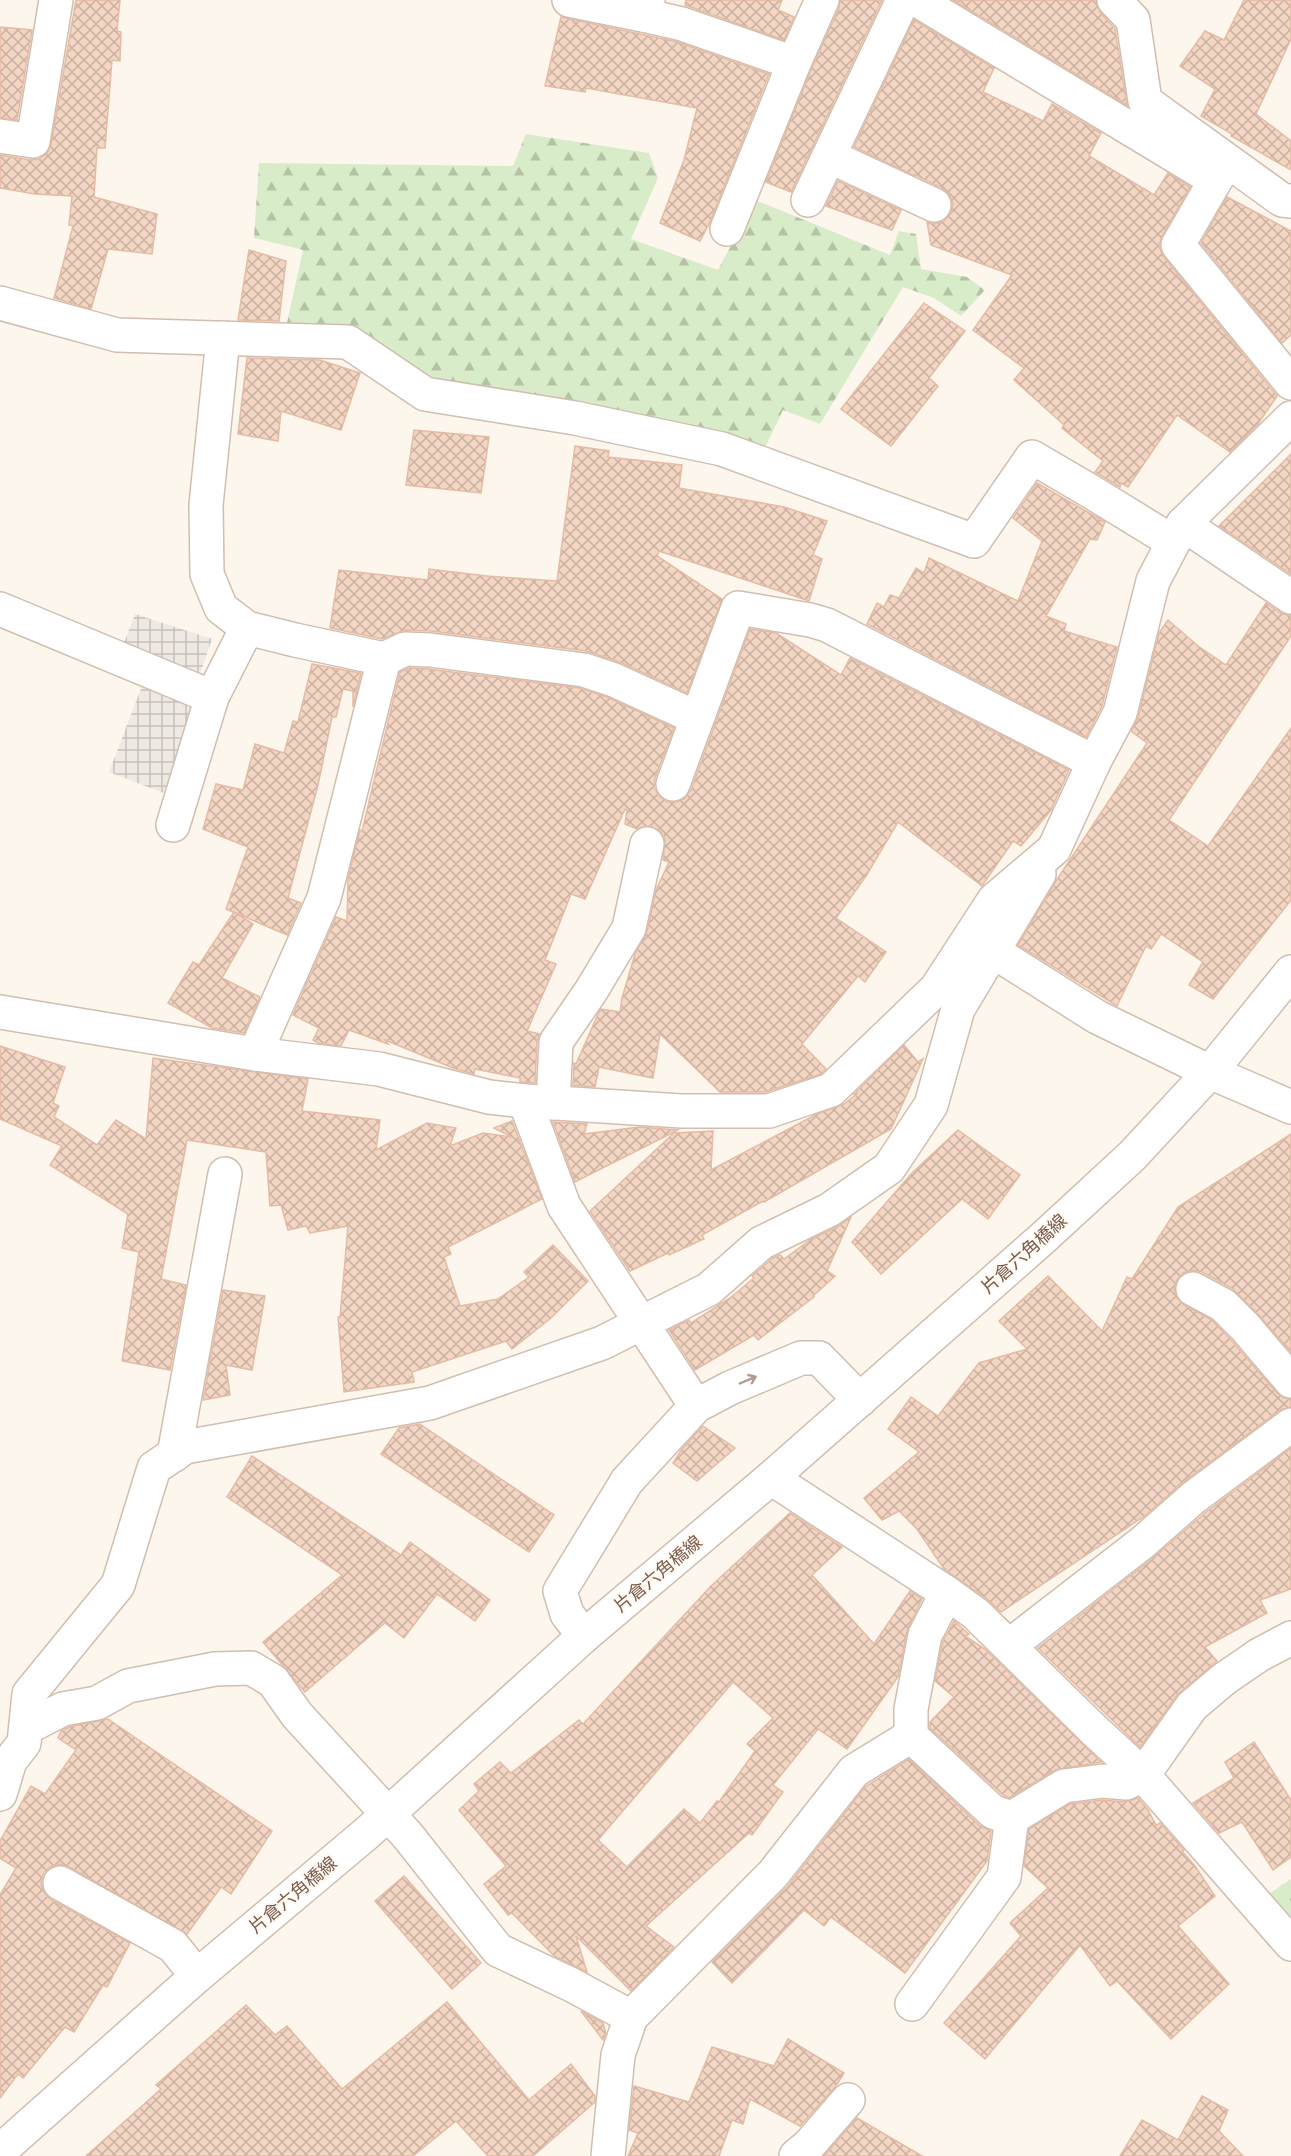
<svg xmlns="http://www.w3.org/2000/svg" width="1291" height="2156" font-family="'Public Sans','Noto Sans JP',sans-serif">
  <defs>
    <pattern id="industrial-grid" width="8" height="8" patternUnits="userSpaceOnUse" patternTransform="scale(1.5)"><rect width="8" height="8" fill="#efe9e4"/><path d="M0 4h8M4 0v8" fill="none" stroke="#c7c0bb"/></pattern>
    <pattern id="forest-firs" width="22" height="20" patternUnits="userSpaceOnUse" patternTransform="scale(1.5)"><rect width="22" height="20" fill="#d8ecc9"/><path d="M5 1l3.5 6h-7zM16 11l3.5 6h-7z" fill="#b4c2a5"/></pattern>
    <pattern id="building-cross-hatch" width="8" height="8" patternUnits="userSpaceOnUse" patternTransform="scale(1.5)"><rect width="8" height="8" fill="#f3d5c3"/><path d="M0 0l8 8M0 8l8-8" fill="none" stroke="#cab0a1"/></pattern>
  </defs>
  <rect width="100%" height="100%" fill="#fdf6ec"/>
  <!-- industrial -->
  <g fill="url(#industrial-grid)">
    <polygon points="135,614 212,639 198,680 122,648"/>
    <polygon points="142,686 193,702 166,794 109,772"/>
  </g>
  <!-- forest -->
  <g fill="url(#forest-firs)">
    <polygon points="526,134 649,153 658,178 631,239 718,270 755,200 890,255 899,231 916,234 921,269 967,277 985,290 961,316 934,298 903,287 820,424 783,410 761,456 425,386 350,332 287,323 303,250 254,238 259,163 513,166"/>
    <polygon points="1291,1879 1291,1918 1269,1894"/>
  </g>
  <!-- building -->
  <g fill="url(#building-cross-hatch)" stroke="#e6bba3" stroke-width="1.5" fill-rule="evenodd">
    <polygon points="76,0 120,0 117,31 121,32 120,61 112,60 105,148 97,148 94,197 157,214 152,254 108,249 91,309 54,298 73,226 69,225 72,196 35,194 0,188 0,155 30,160 39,159 47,153 51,145"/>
    <polygon points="686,0 782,0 778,10 794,17 784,40 685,5"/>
    <polygon points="840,0 882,0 791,192 766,182 811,70 839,8"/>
    <polygon points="953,0 1096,0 1100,12 1115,29 1127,105"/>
    <polygon points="1244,0 1291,0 1291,39 1256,114 1291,141 1291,170 1231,136 1232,134 1201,116 1215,89 1180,66 1205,31 1224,40"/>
    <polygon points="561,17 677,42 769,74 710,222 700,241 660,223 684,160 697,108 586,88 585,92 545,86"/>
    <polygon points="914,20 994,68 983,92 1043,121 1052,104 1101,133 1089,156 1141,187 1142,193 1143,188 1154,195 1168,173 1190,187 1162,236 1159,246 1163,256 1277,396 1258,424 1230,452 1177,415 1128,487 1121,483 1120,487 1095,472 1103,461 1062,428 1064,425 1014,380 1024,368 973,330 1012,275 931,245 927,222 935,224 944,221 951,213 953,204 949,194 942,188 917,176 916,173 915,176 854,147"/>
    <polygon points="0,27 32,30 17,120 0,118"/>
    <polygon points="838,181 901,210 892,230 826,206"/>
    <polygon points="1227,197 1291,231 1291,335 1282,343 1201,243"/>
    <polygon points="249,250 286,261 279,321 238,320"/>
    <polygon points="924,303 965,331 929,378 938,386 891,446 841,409"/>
    <polygon points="247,358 320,360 360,373 341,430 281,411 278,441 238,434"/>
    <polygon points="414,430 489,437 481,493 406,485"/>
    <polygon points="575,446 609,451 608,457 682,465 679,488 784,507 827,521 813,555 822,559 809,601 659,551 657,556 722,599 687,693 622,663 586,651 431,631 405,630 382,639 330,628 339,570 428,580 429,569 487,576 557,581"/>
    <polygon points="1291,454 1291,574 1219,526"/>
    <polygon points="1037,483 1105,522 1097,540 1090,539 1046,616 1066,624 1064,631 1117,647 1102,706 1086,737 867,624 877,603 884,607 890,595 899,598 916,568 924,573 929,558 1018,601 1042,541 1013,518"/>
    <polygon points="1266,603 1281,613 1291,616 1291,636 1169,820 1208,846 1291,728 1291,900 1213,999 1189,985 1203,962 1161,934 1151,949 1146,946 1117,1006 1018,945 1056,881 1147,743 1131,731 1138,718 1159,633 1168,620 1198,646 1226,665"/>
    <polygon points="750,629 776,633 841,675 850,658 1069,770 1051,810 1021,846 1013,841 982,886 898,822 866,876 836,918 886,952 865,982 858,976 802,1044 826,1069 821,1074 766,1092 720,1092 660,1034 653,1078 599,1067 595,1087 573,1085 574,1063 576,1064 598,1014 601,1009 620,1012 622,998 635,954 647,932 656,890 669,862 663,860 665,839 660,831 650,826 637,829 625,824 627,810 625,809 585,899 571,894 545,960 556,964 527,1031 540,1034 537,1041 535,1083 520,1082 520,1078 475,1069 474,1074 453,1068 385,1040 388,1044 349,1030 341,1046 318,1043 313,1040 319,1028 293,1015 336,917 347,921 348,879 360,830 362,831 400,672 409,668 428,669 580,688 607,697 674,728 655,778 654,787 659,796 667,802 676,802 684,799 691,790"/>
    <polygon points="312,664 361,673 353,707 353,691 343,689 336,717 332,717 318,785 288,898 301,903 287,935 226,909 248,847 203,829 216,784 243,790 255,744 284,753 293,721 298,722"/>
    <polygon points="234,912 253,924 222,978 260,997 244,1033 212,1028 168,1003 193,962 199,965"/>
    <polygon points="904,1045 918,1062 923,1059 891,1129 764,1202 763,1201 702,1235 704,1239 669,1255 668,1253 630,1271 590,1211 674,1133 713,1131 711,1170 817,1114 844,1104 858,1093 854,1094"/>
    <polygon points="0,1046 65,1067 53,1103 59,1106 54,1117 97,1145 116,1120 146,1139 153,1058 308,1079 302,1111 380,1120 376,1150 427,1123 456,1128 450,1146 483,1133 512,1137 494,1128 512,1121 542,1199 448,1247 451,1254 444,1257 460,1306 498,1299 529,1277 524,1272 553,1245 588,1281 551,1318 512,1349 506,1341 412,1372 414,1382 344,1392 338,1317 340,1317 348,1226 310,1233 306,1226 288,1230 281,1205 270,1206 266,1152 187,1140 161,1279 186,1285 170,1370 122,1361 139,1252 122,1248 128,1214 50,1165 62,1146 0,1119"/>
    <polygon points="553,1122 587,1124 584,1134 639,1127 678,1130 575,1182"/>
    <polygon points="958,1130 1020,1175 988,1219 962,1199 881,1274 852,1242 912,1173"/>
    <polygon points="1291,1134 1291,1352 1258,1314 1232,1288 1202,1272 1193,1270 1183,1273 1177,1280 1174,1289 1177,1298 1184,1305 1212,1320 1231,1340 1277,1393 1284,1398 1291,1399 1291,1407 1280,1410 1182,1483 1146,1515 1001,1612 987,1599 944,1569 917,1529 899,1511 882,1520 864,1498 919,1452 888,1429 911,1397 938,1416 979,1363 1027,1349 999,1321 1048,1276 1102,1331 1127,1277 1132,1279 1178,1207"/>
    <polygon points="851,1217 827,1271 835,1276 813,1296 814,1297 758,1340 754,1335 695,1370 669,1330 689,1320 691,1323 730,1298 754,1278 752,1276 773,1258 780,1255 784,1259 810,1240 837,1227"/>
    <polygon points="223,1290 265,1296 252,1370 226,1365 230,1395 203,1400"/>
    <polygon points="420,1424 554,1515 529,1552 381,1454 399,1428"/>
    <polygon points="703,1426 735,1448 697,1481 673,1463 682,1449"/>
    <polygon points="1291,1448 1291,1589 1260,1600 1267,1613 1205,1647 1217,1661 1177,1695 1140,1747 1038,1648 1153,1558 1205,1513"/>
    <polygon points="252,1456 401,1555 410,1542 490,1600 475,1621 437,1594 404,1638 385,1623 305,1692 263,1642 342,1575 227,1497"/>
    <path d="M790 1513 842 1547 812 1575 874 1644 910 1591 922 1599 907 1631 898 1677 847 1749 818 1729 773 1785 783 1792 752 1835 749 1833 646 1926 674 1947 631 1991 576 1936 587 1972 554 1956 512 1913 508 1915 484 1884 506 1866 459 1810 479 1791 474 1784 500 1762 511 1773 579 1720 583 1724 711 1586ZM733 1682 773 1718 747 1744 755 1751 719 1802 717 1801 700 1823 684 1809 627 1867 598 1840Z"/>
    <polygon points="954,1621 969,1634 965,1636 985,1649 1101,1762 1055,1770 1009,1798 1003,1795 930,1728 930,1722 954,1697 935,1681 943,1641"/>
    <polygon points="108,1719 272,1831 231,1894 221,1887 187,1934 69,1867 59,1864 50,1867 43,1874 41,1884 44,1892 50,1899 130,1943 107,1987 103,1985 74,2032 65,2027 23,2078 18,2074 0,2098 0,1895 16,1868 0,1858 0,1841 31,1786 45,1794 76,1750 58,1738 61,1731 69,1727"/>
    <polygon points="1254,1742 1291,1800 1291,1857 1273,1870 1242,1822 1219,1833 1193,1803 1234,1778 1225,1762"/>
    <polygon points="909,1759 980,1826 991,1831 987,1861 905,1973 831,1917 824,1926 804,1910 732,1983 712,1962 788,1886 865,1787"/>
    <polygon points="1138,1798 1148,1810 1156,1825 1160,1823 1184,1850 1182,1851 1195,1866 1215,1896 1178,1926 1229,1984 1171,2039 1117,1981 1110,1986 1080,1945 985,2059 944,2023 1021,1936 1010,1923 1048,1888 1024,1866 1029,1829 1070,1804 1103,1800 1125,1802"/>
    <polygon points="404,1876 481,1963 452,1989 375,1901"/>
    <polygon points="447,2002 529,2100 571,2064 595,2096 595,2102 533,2156 488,2156 456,2121 413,2156 86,2156 161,2089 156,2085 246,2005 275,2035 287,2026 342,2089"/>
    <polygon points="581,2011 603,2023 606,2033 603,2040"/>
    <polygon points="788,2039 844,2073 836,2086 800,2126 750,2099 743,2124 732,2120 719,2156 628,2156 638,2133 629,2130 634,2086 689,2102 712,2047 774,2066"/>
    <polygon points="1202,2096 1228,2110 1219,2131 1243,2156 1120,2156 1142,2120 1178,2140"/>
    <polygon points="857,2118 922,2156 824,2156"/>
  </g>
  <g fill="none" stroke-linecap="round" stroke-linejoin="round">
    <defs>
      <g id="minor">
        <polyline points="569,0 643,15"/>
        <polyline points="648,0 643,15 682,24 794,63"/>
        <polyline points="917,0 1215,180"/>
        <polyline points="1114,0 1133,20 1145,101 1282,200 1291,201"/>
        <polyline points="0,136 33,141 56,0"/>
        <polyline points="829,156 934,205"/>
        <polyline points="1226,162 1178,245 1291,383"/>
        <polyline points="808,200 903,0"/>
        <polyline points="727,229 794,63 822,0"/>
        <polyline points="0,303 117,335 348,342 425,394 575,418 722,449 974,541 1032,457 1090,491 1173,542"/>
        <polyline points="223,338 206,505 207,574 221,608 247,628 295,640 384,659"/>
        <polyline points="1183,524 1291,597"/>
        <polyline points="0,609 212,697"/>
        <polyline points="673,784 738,608 810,620 827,625 1094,762"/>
        <polyline points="173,825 212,697 247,628"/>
        <polyline points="991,950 1097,1017 1210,1072 1291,1107"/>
        <polyline points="0,1012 255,1054 379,1069 489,1097 525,1101 681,1111 769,1111 831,1090 936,989 994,900 1054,849 1094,762 1120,713 1153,581 1183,524 1291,418"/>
        <polyline points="255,1054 324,898 384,659 405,649 430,650 584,670 614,680 697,718"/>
        <polyline points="525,1101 564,1206 696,1406"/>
        <polyline points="553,1103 556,1042 591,991 629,928 647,844"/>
        <polyline points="1193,1289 1223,1305 1245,1327 1291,1381"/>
        <polyline points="174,1455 225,1174"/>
        <polyline points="771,1478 947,1593"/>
        <polyline points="584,1636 567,1614 560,1591 627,1481 696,1406 730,1388 801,1358 819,1358 860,1400"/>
        <polyline points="1009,1646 1142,1543 1193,1498 1291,1425"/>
        <polyline points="26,1728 63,1709 97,1703 128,1686 215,1669 251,1668 273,1681 297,1715 408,1836 498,1950 572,1985 631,2017"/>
        <polyline points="911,1736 993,1812 1012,1818"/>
        <polyline points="0,1794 10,1761 24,1743 29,1694 118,1585 154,1468 185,1447 430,1403 602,1343 709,1289 761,1243 829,1210 889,1168 931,1105 958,1009 1039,874"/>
        <polyline points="60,1883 173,1946 197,1976"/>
        <polyline points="912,2004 1004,1877 1012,1818 1064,1786 1103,1781 1126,1783 1143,1775 1192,1706 1224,1679 1259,1655 1291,1638"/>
        <polyline points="0,2151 197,1976 367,1833 584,1636 771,1478 1043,1238 1132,1156 1210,1072 1291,972"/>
        <polyline points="608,2156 618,2055 631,2017 773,1874 854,1771 911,1736 911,1709 925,1635 947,1593 976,1614 1095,1731 1143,1775 1291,1944"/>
        <polyline points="796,2156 809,2145 848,2100"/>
      </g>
    </defs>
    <!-- minor casing -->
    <use href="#minor" stroke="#d1beb0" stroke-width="36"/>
    <!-- minor -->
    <use href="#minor" stroke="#fff" stroke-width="33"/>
  </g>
  <!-- one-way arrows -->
  <defs><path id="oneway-shaft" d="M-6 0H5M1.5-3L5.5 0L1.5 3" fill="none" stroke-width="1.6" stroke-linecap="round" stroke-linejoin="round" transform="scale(1.5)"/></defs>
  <use stroke="#af9d94" href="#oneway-shaft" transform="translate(748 1380) rotate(-23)"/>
  <g text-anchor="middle" stroke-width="5" stroke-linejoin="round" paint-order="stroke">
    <!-- street labels -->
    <g font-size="18" fill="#7a5c4d" stroke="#fffaf3">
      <text transform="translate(1024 1254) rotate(-42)" y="6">片倉六角橋線</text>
      <text transform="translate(658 1574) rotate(-40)" y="6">片倉六角橋線</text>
      <text transform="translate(293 1895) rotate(-40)" y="6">片倉六角橋線</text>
    </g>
  </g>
</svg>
